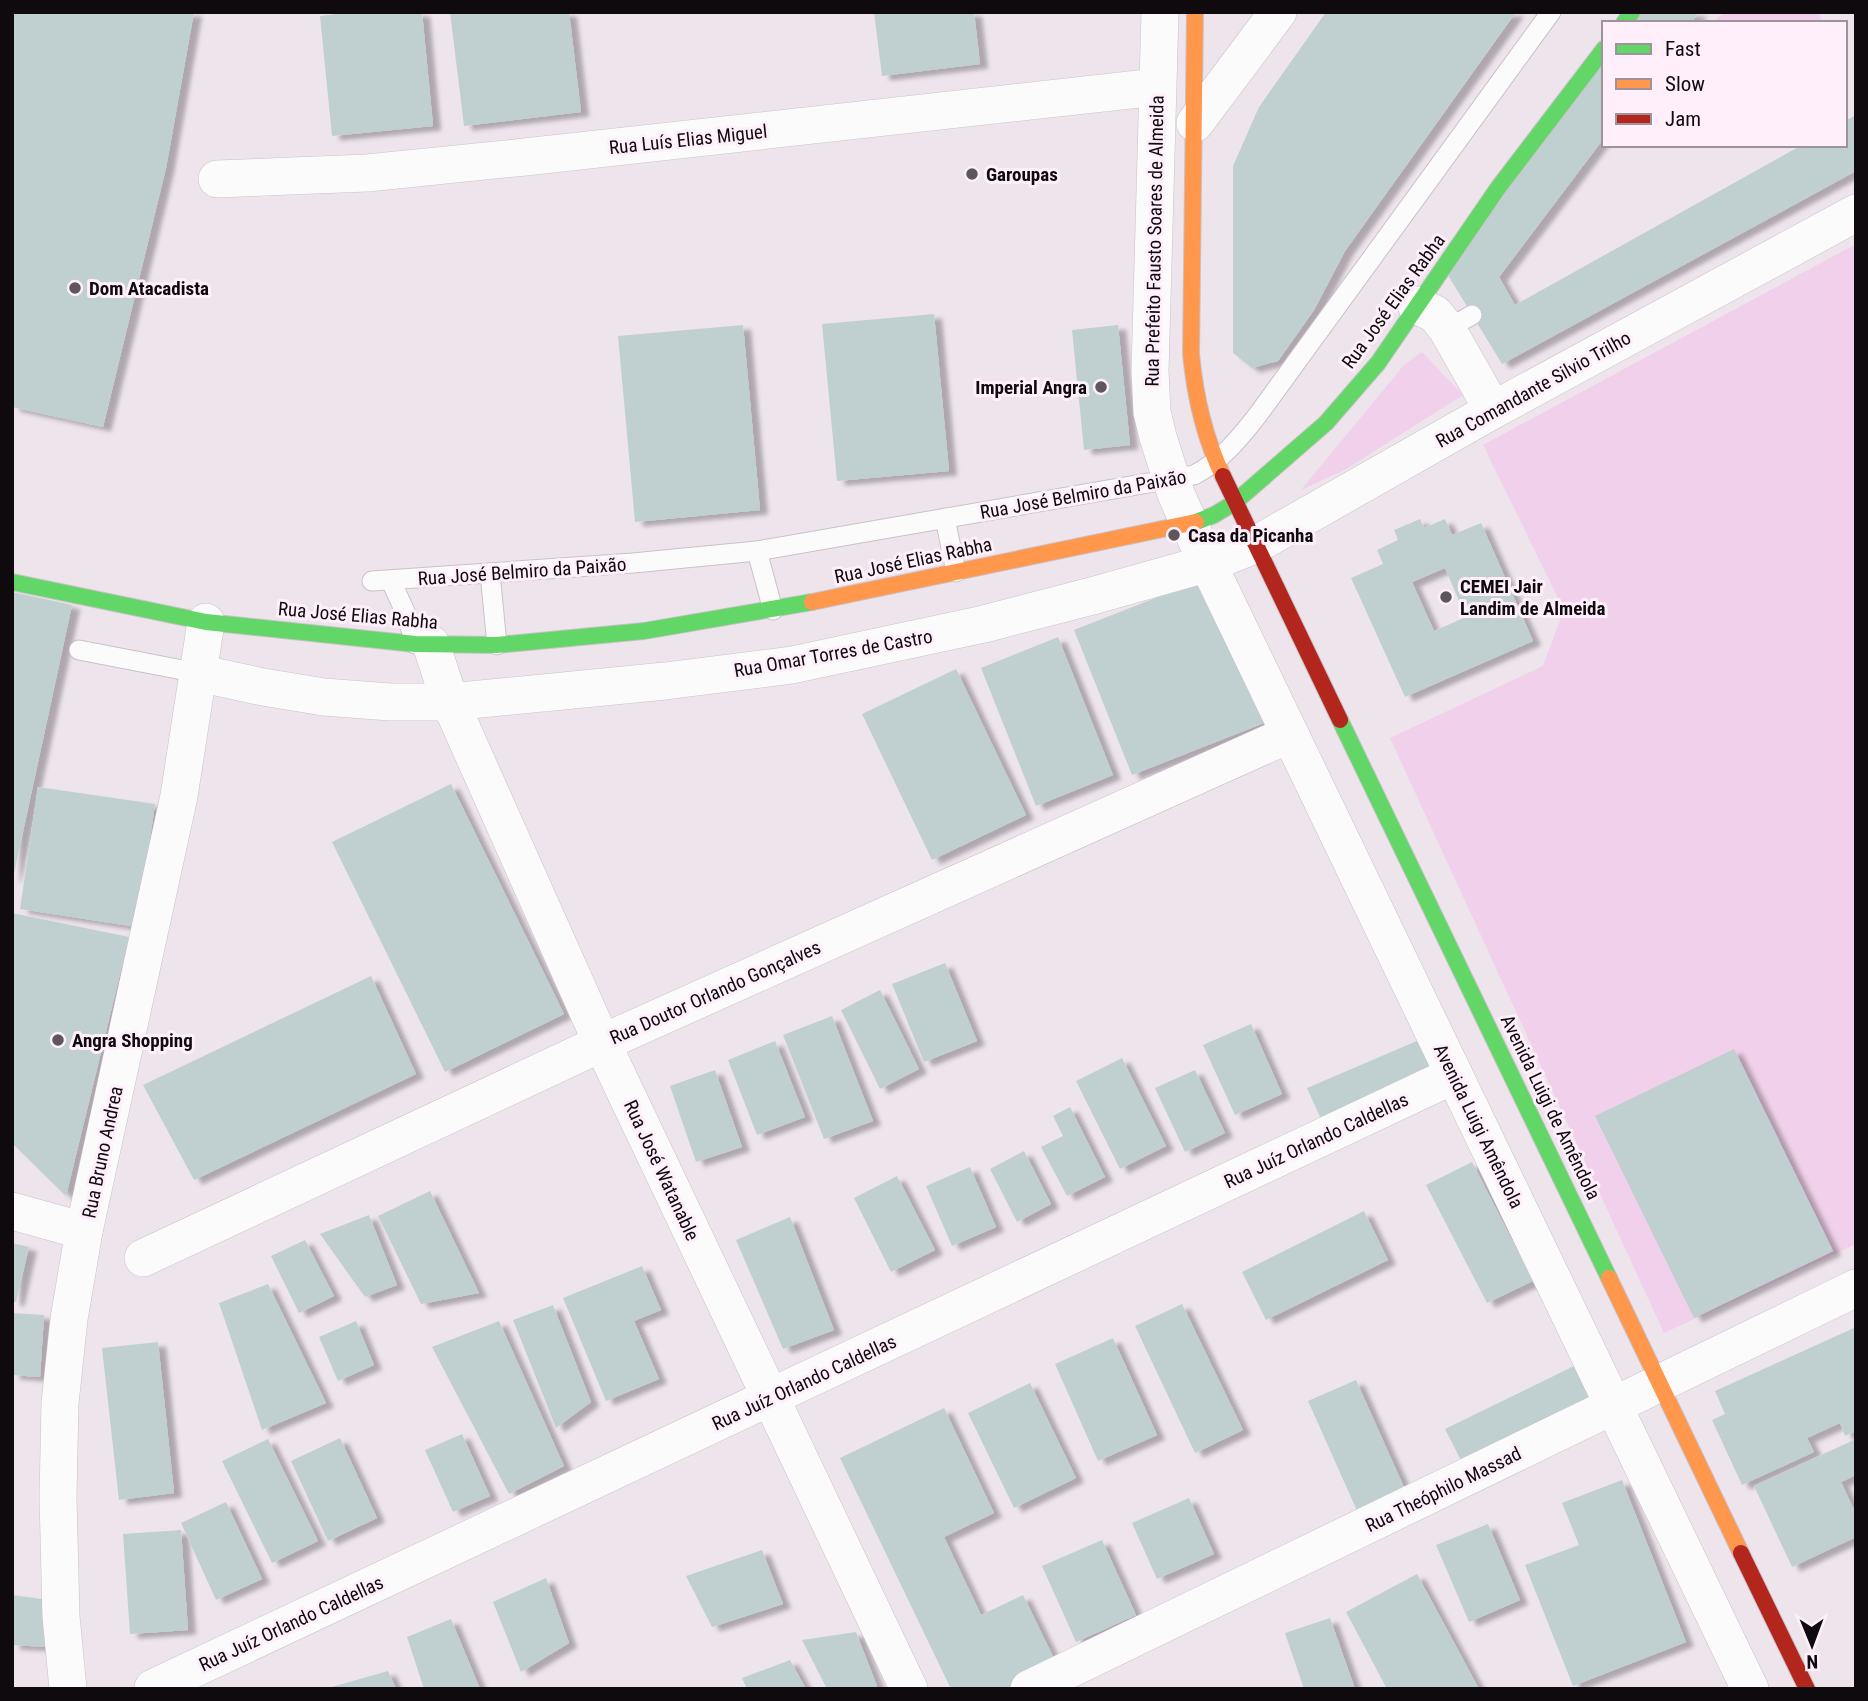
<svg xmlns="http://www.w3.org/2000/svg" width="1868" height="1701" font-family="'Roboto Condensed',sans-serif">
  <defs>
    <filter id="shadow"><feDropShadow dx="8" dy="4.5" stdDeviation="2" flood-color="#0004"/></filter>
  </defs>
  <rect width="100%" height="100%" fill="#eee4ec"/>
  <!-- green -->
  <g fill="#f0d0ea">
    <polygon points="1728,12 1818,12 1823,23 1719,23 1716,18"/>
    <polygon points="1856,244 1856,1244 1664,1333 1390,738 1543,666 1564,610 1483,445"/>
    <polygon points="1422,352 1463,395 1346,469 1301,490 1404,365"/>
  </g>
  <!-- building -->
  <g fill="#c0d0d0" fill-rule="evenodd" filter="url(#shadow)">
    <polygon points="12,12 194,12 166,168 103,427 12,407"/>
    <polygon points="354,12 422,12 433,126 332,136 320,16"/>
    <polygon points="450,12 569,12 581,112 464,126"/>
    <polygon points="874,12 974,12 980,64 882,76"/>
    <polygon points="1326,12 1516,12 1345,251 1314,310 1278,361 1252,368 1233,353 1233,166 1259,107"/>
    <polygon points="1634,12 1699,12 1691,23 1627,23"/>
    <polygon points="1604,53 1604,138 1499,277 1515,305 1802,145 1845,145 1845,121 1856,115 1856,171 1502,364 1443,267"/>
    <polygon points="934,314 949,471 837,481 822,324"/>
    <polygon points="743,325 760,510 635,522 618,336"/>
    <polygon points="1118,325 1130,445 1084,450 1072,330"/>
    <path d="M1420 519 1424 528 1445 519 1452 535 1481 523 1533 641 1405 697 1351 578 1383 564 1377 550 1398 540 1394 530ZM1445 568 1466 617 1434 631 1412 582Z"/>
    <polygon points="1211,576 1269,721 1132,775 1074,630"/>
    <polygon points="12,592 72,605 13,878 12,878"/>
    <polygon points="1058,637 1113,775 1036,806 981,668"/>
    <polygon points="956,669 1026,815 932,860 862,714"/>
    <polygon points="451,784 564,1014 445,1072 332,842"/>
    <polygon points="38,787 155,804 137,927 20,909"/>
    <polygon points="12,913 129,937 66,1196 12,1143"/>
    <polygon points="945,963 977,1041 924,1062 892,984"/>
    <polygon points="371,976 416,1074 194,1180 143,1085"/>
    <polygon points="880,990 919,1069 880,1089 841,1010"/>
    <polygon points="832,1016 873,1121 824,1139 783,1035"/>
    <polygon points="1251,1024 1282,1094 1235,1115 1203,1045"/>
    <polygon points="1426,1037 1440,1068 1321,1119 1307,1088"/>
    <polygon points="775,1041 805,1117 757,1135 728,1060"/>
    <polygon points="1734,1049 1833,1251 1694,1318 1595,1116"/>
    <polygon points="1122,1058 1166,1146 1120,1169 1076,1081"/>
    <polygon points="715,1070 742,1147 696,1162 670,1086"/>
    <polygon points="1195,1070 1225,1133 1185,1152 1155,1088"/>
    <polygon points="1070,1107 1105,1177 1067,1196 1041,1147 1063,1136 1053,1116"/>
    <polygon points="1024,1151 1051,1204 1017,1222 990,1169"/>
    <polygon points="1472,1162 1533,1281 1487,1303 1426,1185"/>
    <polygon points="970,1167 996,1227 952,1246 926,1186"/>
    <polygon points="897,1176 935,1250 891,1272 854,1198"/>
    <polygon points="430,1191 479,1293 421,1304 378,1216"/>
    <polygon points="1364,1211 1388,1260 1266,1320 1242,1272"/>
    <polygon points="369,1215 397,1285 365,1297 320,1234"/>
    <polygon points="790,1217 834,1330 783,1349 736,1240"/>
    <polygon points="305,1240 334,1296 299,1313 271,1256"/>
    <polygon points="12,1243 29,1247 16,1302 12,1301"/>
    <polygon points="642,1266 661,1310 634,1321 659,1379 606,1401 563,1298"/>
    <polygon points="268,1284 326,1403 262,1430 219,1303"/>
    <polygon points="1182,1304 1243,1430 1195,1453 1135,1326"/>
    <polygon points="553,1305 591,1402 556,1428 513,1320"/>
    <polygon points="12,1313 44,1315 40,1377 12,1375"/>
    <polygon points="356,1321 374,1365 338,1381 319,1337"/>
    <polygon points="499,1321 564,1466 509,1494 432,1347"/>
    <polygon points="1856,1327 1856,1431 1845,1436 1840,1423 1807,1438 1814,1452 1742,1485 1712,1420 1725,1414 1715,1391"/>
    <polygon points="1113,1338 1157,1435 1098,1461 1055,1364"/>
    <polygon points="158,1342 174,1493 119,1500 102,1348"/>
    <polygon points="1574,1366 1595,1409 1467,1472 1445,1429"/>
    <polygon points="1356,1380 1411,1503 1363,1524 1308,1401"/>
    <polygon points="1030,1383 1076,1478 1014,1508 968,1413"/>
    <polygon points="944,1408 994,1513 944,1537 981,1615 1023,1595 1061,1673 1027,1689 951,1689 840,1458"/>
    <polygon points="462,1434 490,1496 453,1512 425,1450"/>
    <polygon points="340,1438 377,1518 328,1541 291,1461"/>
    <polygon points="268,1439 318,1541 272,1563 222,1461"/>
    <polygon points="1856,1439 1856,1475 1841,1482 1856,1514 1856,1537 1792,1567 1754,1486"/>
    <polygon points="1622,1480 1686,1642 1573,1686 1525,1565 1579,1545 1562,1503"/>
    <polygon points="1189,1498 1214,1554 1157,1579 1132,1523"/>
    <polygon points="226,1502 262,1579 216,1600 181,1523"/>
    <polygon points="1488,1524 1520,1600 1469,1622 1436,1545"/>
    <polygon points="181,1530 188,1630 130,1634 123,1534"/>
    <polygon points="1102,1540 1136,1615 1076,1642 1042,1566"/>
    <polygon points="762,1550 783,1604 712,1627 686,1576"/>
    <polygon points="1417,1574 1479,1689 1387,1689 1346,1612"/>
    <polygon points="546,1578 569,1643 521,1672 493,1602"/>
    <polygon points="12,1595 49,1600 46,1647 12,1645"/>
    <polygon points="1330,1618 1355,1689 1304,1689 1285,1633"/>
    <polygon points="451,1619 480,1689 424,1689 407,1637"/>
    <polygon points="856,1632 877,1686 871,1689 827,1689 802,1640"/>
    <polygon points="790,1660 806,1689 747,1689 742,1678"/>
    <polygon points="388,1671 396,1689 328,1689 328,1688"/>
  </g>
  <g fill="none" stroke-linecap="round" stroke-linejoin="round">
    <defs>
      <g id="lane">
        <polyline points="1447,329 1472,315"/>
        <polyline points="945,518 956,572"/>
        <polyline points="757,551 773,610"/>
        <polyline points="490,573 497,645"/>
        <path d="M372 581 633 563 757 551 1194 475C1221 461 1239 439 1257 416L1551 12"/>
        <polyline points="391,581 407,616 415,644"/>
        <polyline points="79,650 198,673"/>
      </g>
      <g id="street">
        <polyline points="1160,12 1150,371 1152,412 1158,437 1176,494 1196,539 1750,1689"/>
        <polyline points="1195,123 1278,12"/>
        <polyline points="217,179 367,173 525,157 1157,87"/>
        <polyline points="1416,305 1435,314 1447,329 1493,410"/>
        <polyline points="431,644 450,702 602,1043 909,1689"/>
        <polyline points="198,673 263,687 324,697 390,702 450,702 665,681 792,665 984,624 1092,596 1209,563 1257,544 1493,410 1856,213"/>
        <polyline points="12,1211 84,1231"/>
        <polyline points="143,1258 602,1043 1290,734"/>
        <polyline points="153,1688 1454,1075"/>
        <polyline points="68,1689 61,1616 58,1497 60,1403 69,1319 84,1231 179,796 206,622"/>
        <polyline points="1029,1689 1856,1288"/>
      </g>
      <g id="fast">
        <polyline points="1624,23 1632,12"/>
        <polyline points="1196,522 1214,515 1234,503 1326,423 1378,363 1498,188 1604,49"/>
        <polyline points="12,582 206,622 415,644 497,645 644,631 812,602"/>
        <polyline points="1340,720 1609,1278"/>
      </g>
      <g id="slow">
        <path d="M1195 12 1191 354C1195 396 1204 437 1223 476"/>
        <polyline points="812,602 1196,522"/>
        <polyline points="1609,1278 1741,1553"/>
      </g>
      <g id="jam">
        <polyline points="1223,476 1340,720"/>
        <polyline points="1741,1553 1807,1689"/>
      </g>
    </defs>
    <!-- lane casing -->
    <use href="#lane" stroke="#c9c2c7" stroke-width="21"/>
    <!-- street casing -->
    <use href="#street" stroke="#c9c2c7" stroke-width="38"/>
    <!-- fast casing -->
    <use href="#fast" stroke="#c9c2c7" stroke-width="18"/>
    <!-- slow casing -->
    <use href="#slow" stroke="#c9c2c7" stroke-width="18"/>
    <!-- jam casing -->
    <use href="#jam" stroke="#c9c2c7" stroke-width="18"/>
    <!-- lane -->
    <use href="#lane" stroke="#fcfbfc" stroke-width="19"/>
    <!-- street -->
    <use href="#street" stroke="#fcfbfc" stroke-width="37"/>
    <!-- fast -->
    <use href="#fast" stroke="#63d668" stroke-width="16"/>
    <!-- slow -->
    <use href="#slow" stroke="#ff974d" stroke-width="16"/>
    <!-- jam -->
    <use href="#jam" stroke="#b3261e" stroke-width="16"/>
  </g>
  <!-- markers -->
  <g fill="#5d565c" stroke="#feeffb" stroke-width="2.5">
    <circle cx="972" cy="174" r="7"/>
    <circle cx="75" cy="288" r="7"/>
    <circle cx="1101" cy="387" r="7"/>
    <circle cx="1174" cy="535" r="7"/>
    <circle cx="1446" cy="597" r="7"/>
    <circle cx="58" cy="1040" r="7"/>
  </g>
  <g text-anchor="middle" stroke-width="6" stroke-linejoin="round" paint-order="stroke">
    <!-- street labels -->
    <g font-size="19" fill="#0f0a0e" stroke="#feeffb">
      <text transform="translate(688 139) rotate(-6)" y="7">Rua Luís Elias Miguel</text>
      <text transform="translate(1154 241) rotate(-89)" y="7">Rua Prefeito Fausto Soares de Almeida</text>
      <text transform="translate(1393 301) rotate(-54)" y="7">Rua José Elias Rabha</text>
      <text transform="translate(1533 389) rotate(-29)" y="7">Rua Comandante Silvio Trilho</text>
      <text transform="translate(1083 494) rotate(-10)" y="7">Rua José Belmiro da Paixão</text>
      <text transform="translate(913 560) rotate(-12)" y="7">Rua José Elias Rabha</text>
      <text transform="translate(522 571) rotate(-4)" y="7">Rua José Belmiro da Paixão</text>
      <text transform="translate(358 615) rotate(5)" y="7">Rua José Elias Rabha</text>
      <text transform="translate(833 653) rotate(-10)" y="7">Rua Omar Torres de Castro</text>
      <text transform="translate(715 992) rotate(-24)" y="7">Rua Doutor Orlando Gonçalves</text>
      <text transform="translate(1551 1107) rotate(64)" y="7">Avenida Luigi de Amêndola</text>
      <text transform="translate(1479 1126) rotate(64)" y="7">Avenida Luigi Amêndola</text>
      <text transform="translate(1316 1140) rotate(-25)" y="7">Rua Juíz Orlando Caldellas</text>
      <text transform="translate(102 1152) rotate(-78)" y="7">Rua Bruno Andrea</text>
      <text transform="translate(662 1170) rotate(65)" y="7">Rua José Watanable</text>
      <text transform="translate(804 1382) rotate(-25)" y="7">Rua Juíz Orlando Caldellas</text>
      <text transform="translate(1443 1489) rotate(-26)" y="7">Rua Theóphilo Massad</text>
      <text transform="translate(291 1623) rotate(-25)" y="7">Rua Juíz Orlando Caldellas</text>
    </g>
    <!-- poi labels -->
    <g font-size="19" font-weight="bold" fill="#0f0a0e" stroke="#feeffb" text-anchor="start">
      <text x="986" y="181">Garoupas</text>
      <text x="89" y="295">Dom Atacadista</text>
      <text x="1087" y="394" text-anchor="end">Imperial Angra</text>
      <text x="1188" y="542">Casa da Picanha</text>
      <text x="1460" y="593">CEMEI Jair<tspan x="1460" dy="22">Landim de Almeida</tspan></text>
      <text x="72" y="1047">Angra Shopping</text>
    </g>
  </g>
  <!-- border -->
  <rect width="1868" height="1701" fill="none" stroke="#0f0a0e" stroke-width="28"/>
  <!-- legend -->
  <rect x="1602" y="21" width="245" height="126" fill="#feeffb" stroke="#9e939c" stroke-width="2"/>
  <rect x="1616" y="44" width="35" height="10" fill="#63d668" stroke="#9e939c" stroke-width="2"/>
  <text x="1665" y="56" font-size="21" fill="#0f0a0e">Fast</text>
  <rect x="1616" y="79" width="35" height="10" fill="#ff974d" stroke="#9e939c" stroke-width="2"/>
  <text x="1665" y="91" font-size="21" fill="#0f0a0e">Slow</text>
  <rect x="1616" y="114" width="35" height="10" fill="#b3261e" stroke="#9e939c" stroke-width="2"/>
  <text x="1665" y="126" font-size="21" fill="#0f0a0e">Jam</text>
  <!-- north arrow -->
  <g transform="translate(1812 1645) rotate(179)" stroke="#feeffb" stroke-width="5" paint-order="stroke">
  <path d="M0-5L12 26L0 18L-12 26Z" fill="#0f0a0e"/>
  <text y="-10" font-size="19" font-weight="bold" text-anchor="middle" fill="#0f0a0e">N</text>
  </g>
</svg>
